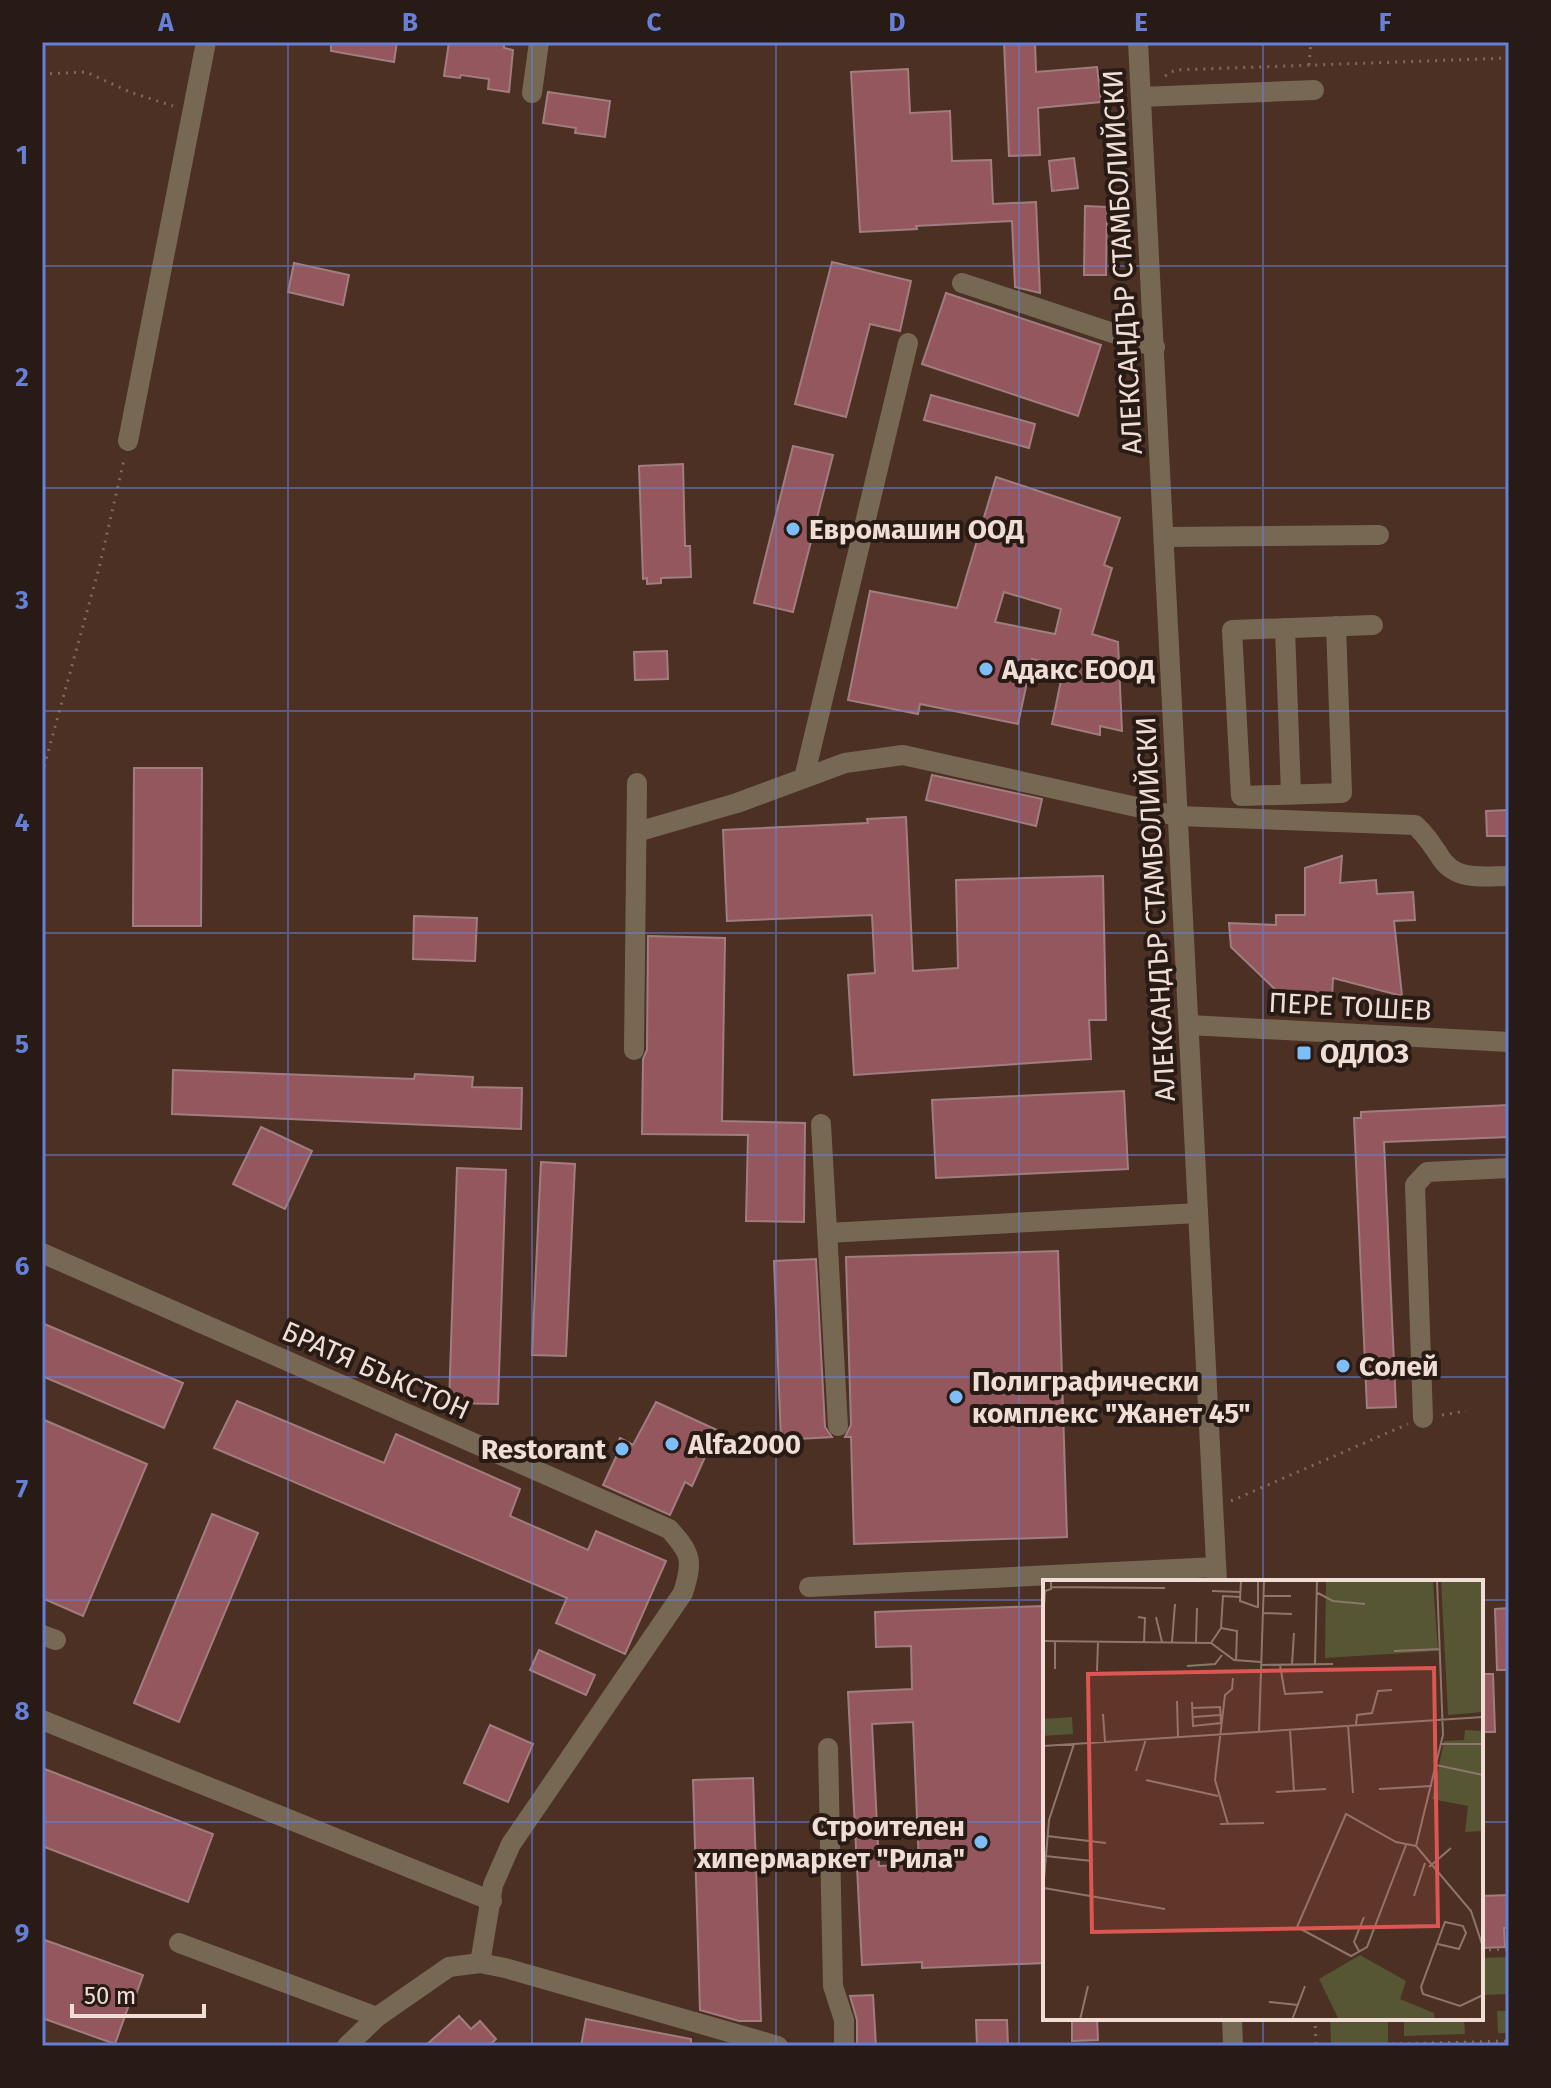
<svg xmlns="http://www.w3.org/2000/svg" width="1551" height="2088" font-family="'Fira Sans',sans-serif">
  <rect width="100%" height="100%" fill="#4b3023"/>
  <!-- green -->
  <g fill="#565634">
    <polygon points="1509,1957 1509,1994 1483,1995 1482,1958"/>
    <polygon points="1497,2011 1509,2011 1509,2033 1498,2033"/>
    <polygon points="1330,2018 1388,2018 1388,2043 1331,2044"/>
    <polygon points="1404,2018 1464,2018 1465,2034 1404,2036"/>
  </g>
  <!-- building -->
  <g fill="#93575d" stroke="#a17d80" stroke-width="2" fill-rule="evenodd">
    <polygon points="331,42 397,42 394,62 331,51"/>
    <polygon points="449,42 504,42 504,48 513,50 509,92 488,89 489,79 461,75 460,78 444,76"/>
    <polygon points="1004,42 1035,42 1036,72 1097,67 1101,102 1038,108 1040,155 1009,156"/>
    <polygon points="908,69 910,113 950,111 952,161 991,160 993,204 1036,202 1040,293 1015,287 1012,221 916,226 917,229 860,232 851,72"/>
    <polygon points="548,92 610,101 605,137 575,133 576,128 543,123"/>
    <polygon points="1074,158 1078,188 1052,191 1049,161"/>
    <polygon points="1085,206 1107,207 1106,275 1084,275"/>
    <polygon points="832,262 911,281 900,331 870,324 846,417 795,404"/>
    <polygon points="294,263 349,275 343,305 288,292"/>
    <polygon points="946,293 1101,345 1078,416 922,364"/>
    <polygon points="931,395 1035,424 1029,448 924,420"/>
    <polygon points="793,446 833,455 793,612 754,603"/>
    <polygon points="683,464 685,546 690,546 691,577 661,578 661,583 647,584 647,578 643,579 639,466"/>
    <path d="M996 477 1120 518 1104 565 1112 568 1092 634 1118 642 1122 731 1100 726V735L1052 724 1064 666 1032 659 1018 724 920 704 918 714 848 700 870 591 957 608ZM1004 592 1061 609 1055 634 995 622Z"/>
    <polygon points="667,651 668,679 635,680 634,652"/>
    <polygon points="134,768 202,768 201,926 133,926"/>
    <polygon points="932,775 1042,799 1036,826 926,800"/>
    <polygon points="1509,810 1509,836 1487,836 1486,811"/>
    <polygon points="906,817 913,971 958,968 956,880 1103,876 1106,1020 1089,1020 1091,1059 854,1075 848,975 875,973 872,915 727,921 723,830 868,823 867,819"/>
    <polygon points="1342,856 1340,883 1376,880 1377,894 1413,892 1415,920 1394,921 1402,996 1333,978 1332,1000 1283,997 1231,947 1229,923 1276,925 1276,915 1305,915 1305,868"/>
    <polygon points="414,916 477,918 475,961 413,959"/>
    <polygon points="648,936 725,938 722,1121 805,1123 804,1222 746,1221 748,1135 642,1134 643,1059 647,1050"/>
    <polygon points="173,1070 414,1079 415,1074 473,1077 472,1087 522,1088 521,1129 172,1114"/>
    <polygon points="1124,1091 1128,1169 936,1178 932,1100"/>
    <polygon points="1509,1105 1509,1137 1384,1142 1396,1407 1367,1408 1354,1118 1361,1118 1361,1112"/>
    <polygon points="261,1127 312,1151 285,1209 233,1184"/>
    <polygon points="541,1162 575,1164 566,1356 532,1355"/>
    <polygon points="457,1168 506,1170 498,1404 449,1403"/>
    <polygon points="1058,1251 1067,1537 854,1544 851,1437 845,1437 851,1425 846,1257"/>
    <polygon points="816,1259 825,1427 832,1437 781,1440 774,1261"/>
    <polygon points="42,1323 183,1383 164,1428 42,1376"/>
    <polygon points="237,1401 384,1463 396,1434 520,1489 510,1516 588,1550 596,1531 666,1561 625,1654 556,1623 567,1598 214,1448"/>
    <polygon points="656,1402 717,1430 692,1486 685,1482 670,1515 603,1485 617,1455 614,1453 620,1438 633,1445"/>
    <polygon points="42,1419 147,1464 83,1616 42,1598"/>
    <polygon points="212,1514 258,1533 179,1722 134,1703"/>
    <path d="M1042 1606 1045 1692V1963L922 1968V1962L862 1965 848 1692 912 1689 911 1646 876 1647 875 1612ZM913 1722 919 1864 879 1866 872 1724Z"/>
    <polygon points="1509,1608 1509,1670 1497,1670 1495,1609"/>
    <polygon points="539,1650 595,1675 586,1695 530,1670"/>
    <polygon points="1481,1674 1493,1674 1495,1732 1481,1732"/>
    <polygon points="490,1725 533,1744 508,1802 464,1783"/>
    <polygon points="42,1768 213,1834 188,1902 42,1846"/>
    <polygon points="753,1778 761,2021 739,2021 700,2010 693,1780"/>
    <polygon points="1509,1895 1509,1928 1504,1928 1505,1947 1481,1948 1481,1896"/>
    <polygon points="42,1939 143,1975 133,2003 130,2002 115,2044 42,2018"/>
    <polygon points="873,1995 876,2046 857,2046 857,2020 850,1996"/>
    <polygon points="459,2016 471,2029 480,2021 496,2039 489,2046 425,2046"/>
    <polygon points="1072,2018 1097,2018 1098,2040 1072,2041"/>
    <polygon points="586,2019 691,2039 691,2046 581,2046"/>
    <polygon points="976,2020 1007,2020 1008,2046 977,2046"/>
  </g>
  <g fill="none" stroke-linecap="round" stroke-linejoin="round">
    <!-- path -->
    <g stroke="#80685c" stroke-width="3" stroke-dasharray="2 6" stroke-linecap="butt">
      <polyline points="1309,65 1311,42"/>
      <polyline points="42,74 86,72 130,92 173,106"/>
      <polyline points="1165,76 1175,70 1509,58"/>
      <polyline points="42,774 99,568 124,460"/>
      <polyline points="1442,1415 1466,1411"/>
      <polyline points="1231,1501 1408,1424"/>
      <polyline points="1481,1950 1509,1949"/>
      <polyline points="1315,2018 1316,2046 1509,2041"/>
    </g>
    <!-- minor -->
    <g stroke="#776854" stroke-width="20">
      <polyline points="1138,42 1217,1582"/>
      <polyline points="532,93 539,42"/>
      <polyline points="1141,97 1314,90"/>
      <polyline points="962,283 1155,347"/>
      <polyline points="128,441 206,42"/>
      <polyline points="1165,537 1379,535"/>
      <polyline points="1336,626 1342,793 1241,796 1232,630 1373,625"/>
      <polyline points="1285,628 1291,794"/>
      <polyline points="804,778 908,343"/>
      <path d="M637 832 737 803 845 763 903 755 1177 816 1415 825C1426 835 1431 843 1439 855 1454 882 1482 876 1509 876"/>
      <polyline points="1189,1025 1509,1042"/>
      <polyline points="634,1050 637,783"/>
      <polyline points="821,1124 838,1426"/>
      <polyline points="827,1233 1198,1213"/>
      <path d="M42 1253 669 1529C692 1554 693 1561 683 1593L511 1844 493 1885 480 1963"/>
      <polyline points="1423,1418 1415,1185 1427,1172 1509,1168"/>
      <polyline points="809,1587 1216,1567"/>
      <polyline points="42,1635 56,1640"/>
      <polyline points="42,1720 492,1901"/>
      <polyline points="828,1748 833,1986 844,2020 844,2046"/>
      <polyline points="179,1943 377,2017"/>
      <polyline points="1232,2018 1233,2046"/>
      <polyline points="347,2046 377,2017 449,1967 480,1963 505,1968 778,2046"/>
    </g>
  </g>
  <!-- grid -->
  <path fill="none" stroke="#6780d7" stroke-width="2" stroke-opacity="0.55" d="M288 42V2046M532 42V2046M776 42V2046M1019 42V2046M1263 42V1582M42 266H1509M42 488H1509M42 711H1509M42 933H1509M42 1155H1509M42 1377H1509M42 1600H1045M1481 1600H1509M42 1822H1045M1481 1822H1509M1263 2018V2046"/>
  <!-- markers -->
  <g fill="#7dbef9" stroke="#281b16" stroke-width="3">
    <circle cx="793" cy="529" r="8"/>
    <circle cx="986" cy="669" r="8"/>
    <rect x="1296" y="1045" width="16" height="16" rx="4"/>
    <circle cx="1343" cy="1366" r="8"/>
    <circle cx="956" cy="1397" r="8"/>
    <circle cx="672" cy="1444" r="8"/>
    <circle cx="622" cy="1449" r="8"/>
    <circle cx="981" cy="1842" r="8"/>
  </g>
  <g text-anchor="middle" stroke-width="8" stroke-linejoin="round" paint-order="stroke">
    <!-- street labels -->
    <g font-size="28" fill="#f0ded6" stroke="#281b16">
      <text transform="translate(1122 262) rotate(-93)" y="10">АЛЕКСАНДЪР СТАМБОЛИЙСКИ</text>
      <text transform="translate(1155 909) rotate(-93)" y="10">АЛЕКСАНДЪР СТАМБОЛИЙСКИ</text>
      <text transform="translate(1350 1006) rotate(3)" y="10">ПЕРЕ ТОШЕВ</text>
      <text transform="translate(376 1370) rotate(24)" y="10">БРАТЯ БЪКСТОН</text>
    </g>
    <!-- poi labels -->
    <g font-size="28" font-weight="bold" fill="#f0ded6" stroke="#281b16" text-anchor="start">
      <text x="809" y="539">Евромашин ООД</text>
      <text x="1002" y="679">Адакс ЕООД</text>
      <text x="1320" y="1063">ОДЛОЗ</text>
      <text x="1359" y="1376">Солей</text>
      <text x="972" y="1391">Полиграфически<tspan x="972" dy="32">комплекс "Жанет 45"</tspan></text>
      <text x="688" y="1454">Alfa2000</text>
      <text x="606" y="1459" text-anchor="end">Restorant</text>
      <text x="965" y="1836" text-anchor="end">Строителен<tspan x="965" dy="32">хипермаркет "Рила"</tspan></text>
    </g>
  </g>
  <!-- overview -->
  <g transform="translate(1043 1580)">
    <rect width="440" height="440" fill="#4b3023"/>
    <path d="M398 0H440V132L405 135ZM283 2H390L395 71 282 78ZM29 137 30 154 0 156V139ZM422 150 440 151V251L422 252 425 226 389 219 401 161 421 160ZM317 375 363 401 357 419 391 433 392 440H296L276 399Z" fill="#565634"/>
    <path fill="none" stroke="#8d766b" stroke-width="2" d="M198 0 197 21 214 27M215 0V28M394 0 400 155 373 266 428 331 440 367M8 7 122 8M169 11 197 12M273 12 290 21 322 24M220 16H248M220 33 249 34M95 37 102 38 101 62M113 37 119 62M0 43 2 11 8 9V0M178 48 194 51 193 81M0 61 168 63 191 80 218 82M129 62 132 24M153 62 154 28M168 63 178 48 180 16 197 17M351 71 397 69M249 84 251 53M272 84 274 0M218 85 290 84M237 85 242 114 280 112M144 86 172 84 179 75M12 89V61M54 91 55 62M134 121 135 157M149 122 150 146 178 143 177 127 149 128M60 134 62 162M150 137 177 135M305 145 310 213M313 145 314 135 329 133 335 111 349 110M247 150 251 211M216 152 221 0M398 164H440M0 166 440 137M393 185 440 195M93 191 103 159M103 200 175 216M336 209 389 206M233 212 283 209M177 244 221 243M185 244 172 200 182 115 189 109 190 98M4 256 63 263M363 265 324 367 308 376 254 347 303 234 353 262 373 266M2 276 49 281M386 287 408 268M1 308 122 329M0 312 6 240 31 164M371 316 382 283M395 364 416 369 423 353 420 346 402 342 378 407 380 414 417 426 440 415M316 371 311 362 321 337M226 422 255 425M37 440 45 406M249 440 262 406"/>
    <path fill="#dc5654" fill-opacity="0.15" stroke="#dc5654" stroke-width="4" d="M391 88 395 346 49 352 45 94Z"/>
    <rect width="440" height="440" fill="none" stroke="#f0ded6" stroke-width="4"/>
  </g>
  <!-- border -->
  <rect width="1551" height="2088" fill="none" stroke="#281b16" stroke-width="88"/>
  <!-- scale -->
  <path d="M72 2004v12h132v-12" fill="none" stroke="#f0ded6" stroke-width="4"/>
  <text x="84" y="2004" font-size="24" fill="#f0ded6" stroke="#281b16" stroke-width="6" paint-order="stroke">50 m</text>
  <rect x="44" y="44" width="1463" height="2000" fill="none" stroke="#6780d7" stroke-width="3"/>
  <g font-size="26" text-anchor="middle" font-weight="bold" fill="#6780d7">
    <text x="166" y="31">A</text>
    <text x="410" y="31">B</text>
    <text x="654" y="31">C</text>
    <text x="897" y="31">D</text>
    <text x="1141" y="31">E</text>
    <text x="1385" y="31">F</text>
    <text x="22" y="164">1</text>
    <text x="22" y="386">2</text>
    <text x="22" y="609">3</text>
    <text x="22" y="831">4</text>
    <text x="22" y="1053">5</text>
    <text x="22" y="1275">6</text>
    <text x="22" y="1498">7</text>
    <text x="22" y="1720">8</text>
    <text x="22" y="1942">9</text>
  </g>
</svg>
